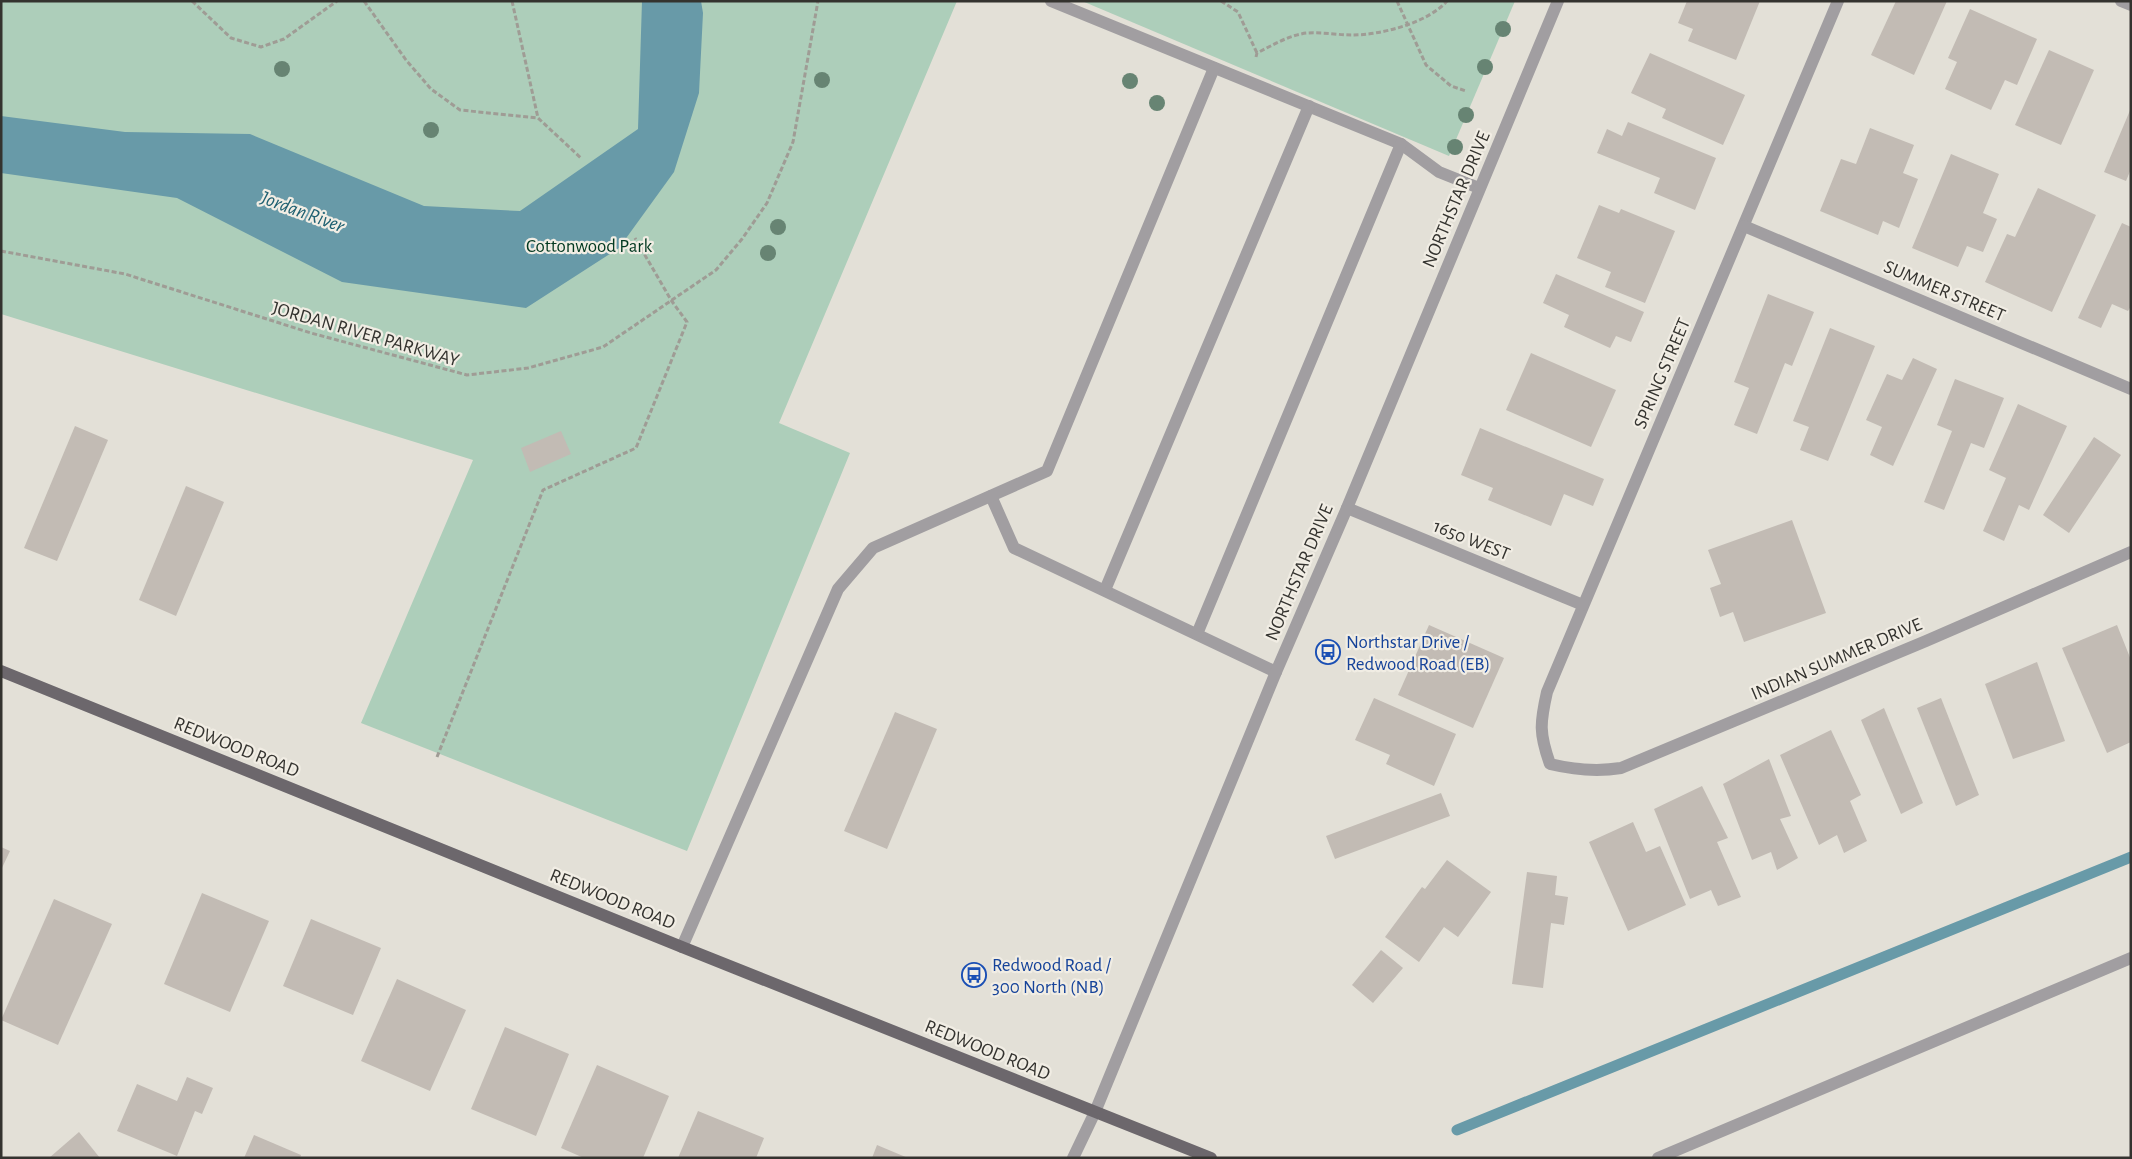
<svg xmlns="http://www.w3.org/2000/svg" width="2132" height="1159" font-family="'Alegreya Sans',sans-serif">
  <rect width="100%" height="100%" fill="#e3e0d7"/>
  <!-- green -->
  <g fill="#adceba">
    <polygon points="1,1 957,1 779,423 850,453 687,851 361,723 473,460 1,314"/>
    <polygon points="1082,1 1515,1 1449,156"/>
  </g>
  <!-- water -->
  <polygon fill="#689aa8" points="642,1 701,1 703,13 699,93 674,172 619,248 526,308 342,282 177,198 1,173 1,116 125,132 250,134 424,206 520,211 638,129"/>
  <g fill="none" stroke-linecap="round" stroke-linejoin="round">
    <!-- stream -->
    <polyline stroke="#689aa8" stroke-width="11" points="1457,1130 2131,857"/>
  </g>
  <!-- building -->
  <g fill="#c2bbb4">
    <polygon points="1687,1 1760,1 1736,60 1688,41 1693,29 1678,23"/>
    <polygon points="1896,1 1947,1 1914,75 1871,55"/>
    <polygon points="1970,9 2037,39 2017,85 2005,80 1991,110 1945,89 1957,62 1948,58"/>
    <polygon points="2049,50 2094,70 2061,145 2015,125"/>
    <polygon points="1650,53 1745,95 1723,145 1662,118 1666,109 1631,93"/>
    <polygon points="2131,108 2131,169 2126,181 2104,172"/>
    <polygon points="1628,122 1716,158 1695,210 1654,193 1660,178 1597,153 1607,129 1622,136"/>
    <polygon points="1870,128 1914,145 1903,173 1918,179 1899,228 1883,221 1878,235 1820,211 1841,159 1856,164"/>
    <polygon points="1951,154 1999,174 1983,213 1997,219 1983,252 1967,246 1958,267 1912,248"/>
    <polygon points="2038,188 2096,215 2052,312 1985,282 2007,234 2015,237"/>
    <polygon points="1599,205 1619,213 1621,209 1675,231 1645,303 1605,287 1611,272 1577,258"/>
    <polygon points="2122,223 2131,227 2131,306 2128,311 2112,304 2101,328 2078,318"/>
    <polygon points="1556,274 1644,312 1631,342 1616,336 1610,348 1564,327 1569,315 1543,303"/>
    <polygon points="1768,294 1814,312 1792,366 1785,363 1757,434 1734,425 1749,388 1734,382"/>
    <polygon points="1830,328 1875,346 1828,461 1800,450 1809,427 1793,421"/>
    <polygon points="1531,353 1616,390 1591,447 1506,410"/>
    <polygon points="1913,358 1937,369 1893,466 1870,455 1882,427 1866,420 1887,374 1902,380"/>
    <polygon points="1955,379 2004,398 1984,448 1971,443 1944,510 1924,502 1952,431 1937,425"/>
    <polygon points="2018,404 2067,426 2029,510 2019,505 2004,541 1983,531 2006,478 1989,470"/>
    <polygon points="75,426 108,440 57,561 24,548"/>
    <polygon points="1480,428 1604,479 1593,506 1564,494 1551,526 1488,500 1493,488 1461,475"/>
    <polygon points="561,431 571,454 530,472 521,448"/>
    <polygon points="2094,437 2121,455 2069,533 2043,515"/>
    <polygon points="186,486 224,502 176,616 139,600"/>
    <polygon points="1792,520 1826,613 1744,642 1733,612 1720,617 1710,588 1721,584 1708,550"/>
    <polygon points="1429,625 1504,658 1473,728 1398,695"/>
    <polygon points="2117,625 2131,660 2131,742 2107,753 2062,648"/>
    <polygon points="2037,662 2065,741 2013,759 1985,684"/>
    <polygon points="1374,698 1456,734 1434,786 1386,764 1390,755 1355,740"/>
    <polygon points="1941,698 1979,795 1956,806 1917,708"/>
    <polygon points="1884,708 1923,803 1901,814 1861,720"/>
    <polygon points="895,712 937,729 887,849 844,831"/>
    <polygon points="1831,730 1861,795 1850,801 1867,841 1844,853 1837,835 1819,845 1780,755"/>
    <polygon points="1769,759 1791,816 1780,819 1798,858 1777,870 1771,852 1752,860 1723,784"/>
    <polygon points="1702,786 1728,838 1717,842 1741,897 1718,906 1711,890 1690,899 1654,809"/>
    <polygon points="1441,793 1450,816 1335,859 1326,836"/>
    <polygon points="1633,822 1646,852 1660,846 1686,905 1628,931 1589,842"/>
    <polygon points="1,847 10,851 1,870"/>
    <polygon points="1447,860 1491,892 1458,937 1444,927 1419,962 1385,937 1422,887 1425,889"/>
    <polygon points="1527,872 1557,876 1555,895 1568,897 1564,925 1551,923 1543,988 1512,984"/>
    <polygon points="202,893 269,921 230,1012 164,984"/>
    <polygon points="54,899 112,924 58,1045 1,1020"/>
    <polygon points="311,919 381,948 353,1015 283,986"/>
    <polygon points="1381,950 1403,968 1373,1003 1352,985"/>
    <polygon points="397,979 466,1010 430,1091 361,1061"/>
    <polygon points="505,1027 569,1054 536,1136 471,1109"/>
    <polygon points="597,1065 669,1096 643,1158 584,1158 561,1148"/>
    <polygon points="187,1077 213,1088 202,1114 195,1111 177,1156 117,1131 137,1084 177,1101"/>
    <polygon points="698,1111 764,1138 756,1158 678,1158"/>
    <polygon points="79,1132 100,1158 49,1158"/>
    <polygon points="254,1135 301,1155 300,1158 244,1158"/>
    <polygon points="877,1145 908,1158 872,1158"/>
  </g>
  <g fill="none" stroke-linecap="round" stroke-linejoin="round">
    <!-- path -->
    <g stroke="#9f9c95" stroke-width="3" stroke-dasharray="5 2.5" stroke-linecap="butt">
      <polyline points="192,1 231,38 261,47 284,39 337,1"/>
      <polyline points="364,1 406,60 431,89 460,110 538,118"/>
      <polyline points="512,1 538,118 582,159"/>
      <polyline points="1221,1 1238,12 1257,53"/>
      <polyline points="1397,1 1426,65 1451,86 1466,91"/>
      <path d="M1256 57 1257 53C1273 45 1289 35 1307 33 1322 32 1338 35 1352 35 1381 35 1428 23 1447 1"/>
      <polyline points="1,251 125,274 311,333 467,375 528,368 603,347 716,270 742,239 767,203 793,142 818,1"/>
      <polyline points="437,757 543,490 636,448 687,322 671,300 635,238"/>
    </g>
    <!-- service -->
    <g stroke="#a19ea1" stroke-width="12">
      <polyline points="1051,1 1401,144 1439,172 1479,188"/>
      <polyline points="991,496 1014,548 1276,672"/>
      <polyline points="1105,590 1309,106"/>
      <polyline points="1197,634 1401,144"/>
      <polyline points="682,947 838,589 873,548 1047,471 1214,68"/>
      <polyline points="1658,1158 2131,958"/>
    </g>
    <!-- minor -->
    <g stroke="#a19ea1" stroke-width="12">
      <path d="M1838 1 1547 692C1540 723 1539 733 1550 764 1575 770 1596 772 1621 768L1926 641 2131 552"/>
      <polyline points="2121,1 2131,5"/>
      <polyline points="1744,226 2131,389"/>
      <polyline points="1347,508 1583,605"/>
      <polyline points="1073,1158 1095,1112 1276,672 1347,508 1558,1"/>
    </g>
    <!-- primary -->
    <polyline stroke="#6c676c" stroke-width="12" points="1,671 682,947 1211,1158"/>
  </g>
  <!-- trees -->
  <g fill="#678473">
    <circle cx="1503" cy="29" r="8"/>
    <circle cx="1485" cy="67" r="8"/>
    <circle cx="282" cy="69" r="8"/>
    <circle cx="822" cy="80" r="8"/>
    <circle cx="1130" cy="81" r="8"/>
    <circle cx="1157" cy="103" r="8"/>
    <circle cx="1466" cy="115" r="8"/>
    <circle cx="431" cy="130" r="8"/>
    <circle cx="1455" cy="147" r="8"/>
    <circle cx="778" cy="227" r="8"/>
    <circle cx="768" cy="253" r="8"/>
  </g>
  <!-- icons -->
  <defs>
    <symbol id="bus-ring" viewBox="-11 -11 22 22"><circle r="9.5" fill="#f1ede4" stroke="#1a4fb4" stroke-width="1.5"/><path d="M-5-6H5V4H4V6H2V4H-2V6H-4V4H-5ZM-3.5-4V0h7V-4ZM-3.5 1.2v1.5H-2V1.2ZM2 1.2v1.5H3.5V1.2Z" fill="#1a4fb4"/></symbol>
  </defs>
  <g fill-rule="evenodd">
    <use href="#bus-ring" x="1314" y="638" width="28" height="28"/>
    <use href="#bus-ring" x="960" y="961" width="28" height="28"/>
  </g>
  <g text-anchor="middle" stroke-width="4.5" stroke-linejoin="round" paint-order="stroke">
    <!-- street labels -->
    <g font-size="19" fill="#34332f" stroke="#f1ede4">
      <text transform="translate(1455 199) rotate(-67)" y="7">NORTHSTAR DRIVE</text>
      <text transform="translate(1945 290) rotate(23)" y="7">SUMMER STREET</text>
      <text transform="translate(366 333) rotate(16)" y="7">JORDAN RIVER PARKWAY</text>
      <text transform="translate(1661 373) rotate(-67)" y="7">SPRING STREET</text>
      <text transform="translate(1472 539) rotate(22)" y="7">1650 WEST</text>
      <text transform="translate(1298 572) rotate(-67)" y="7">NORTHSTAR DRIVE</text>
      <text transform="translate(1836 658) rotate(-23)" y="7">INDIAN SUMMER DRIVE</text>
      <text transform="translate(237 746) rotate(22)" y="7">REDWOOD ROAD</text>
      <text transform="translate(613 898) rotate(22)" y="7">REDWOOD ROAD</text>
      <text transform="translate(988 1049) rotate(22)" y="7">REDWOOD ROAD</text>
    </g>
    <!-- park labels -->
    <g font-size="19" fill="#023921" stroke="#f1ede4">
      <text x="589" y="252">Cottonwood Park</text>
    </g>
    <!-- transit labels -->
    <g font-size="19" fill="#164399" stroke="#f1ede4" text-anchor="start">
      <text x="1346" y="648">Northstar Drive /<tspan x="1346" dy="22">Redwood Road (EB)</tspan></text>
      <text x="992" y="971">Redwood Road /<tspan x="992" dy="22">300 North (NB)</tspan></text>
    </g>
    <!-- water labels -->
    <g font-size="20" font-style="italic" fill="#1f6071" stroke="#f1ede4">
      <text transform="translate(303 211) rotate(20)" y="7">Jordan River</text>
    </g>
  </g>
  <!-- border -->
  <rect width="2132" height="1159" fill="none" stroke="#34332f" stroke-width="5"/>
</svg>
